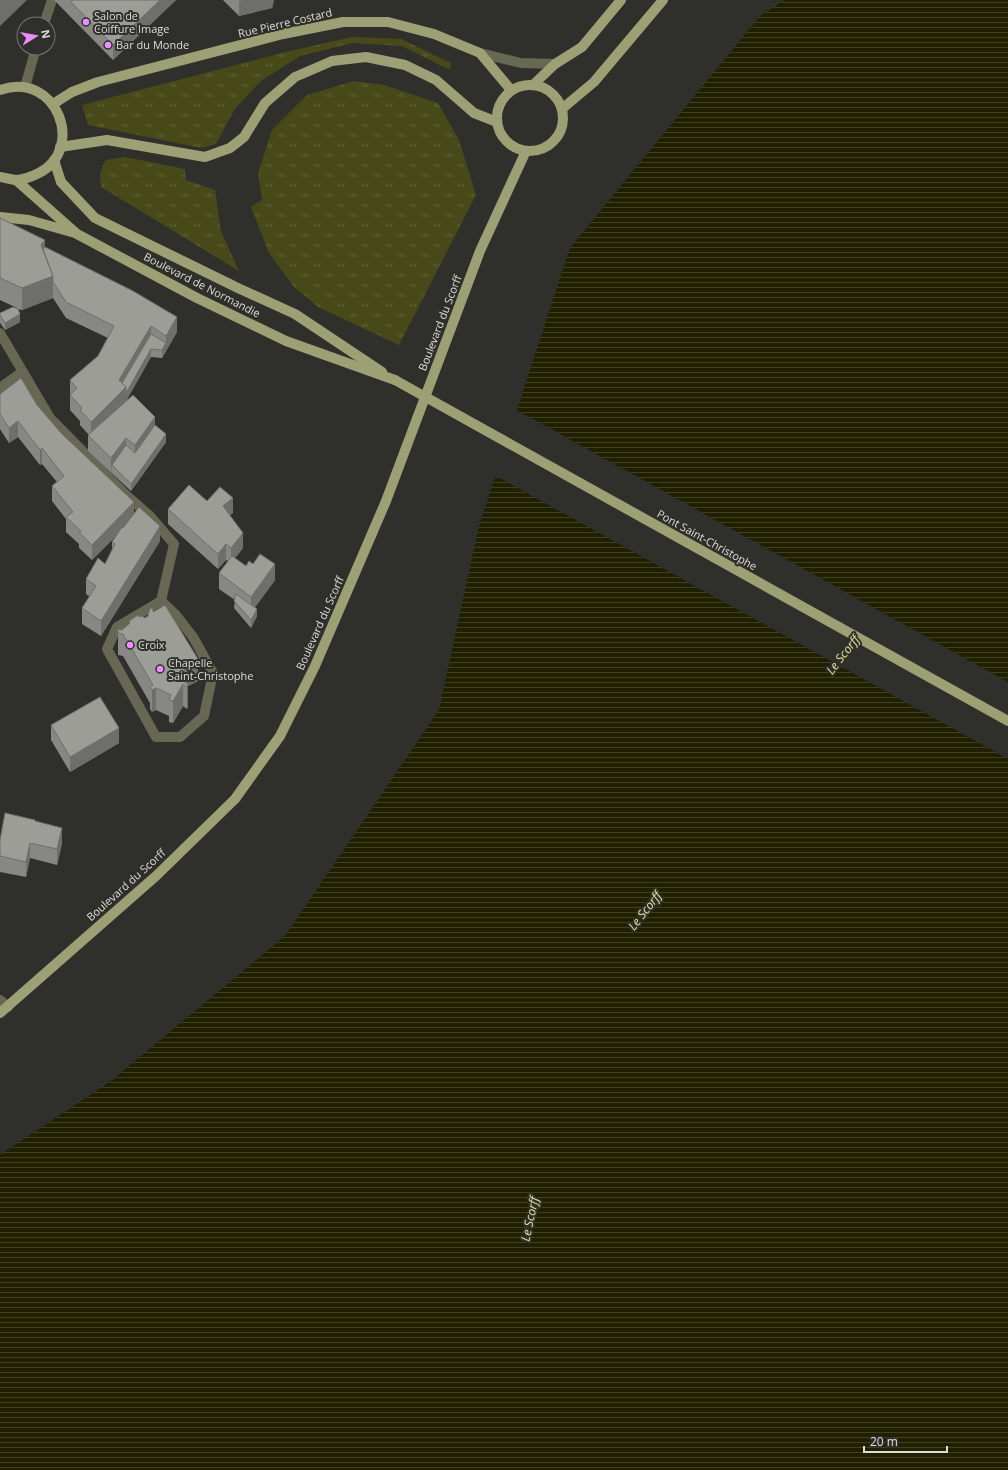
<svg xmlns="http://www.w3.org/2000/svg" width="1008" height="1470" font-family="'Open Sans',sans-serif">
  <defs>
    <pattern id="grass-tufts" width="24" height="20" patternUnits="userSpaceOnUse"><rect width="24" height="20" fill="#474918"/><path d="M3 7l-1-3M5 7V3M7 7l1-3M15 17l-1-3M17 17v-4M19 17l1-3" fill="none" stroke="#616339"/></pattern>
    <pattern id="water-rules" width="6" height="5" patternUnits="userSpaceOnUse"><rect width="6" height="5" fill="#202000"/><path d="M0 2.5h6" fill="none" stroke="#404025"/></pattern>
  </defs>
  <rect width="100%" height="100%" fill="#2f2f2b"/>
  <!-- grass -->
  <g fill="url(#grass-tufts)">
    <polygon points="352,37 401,39 451,63 450,70 402,46 353,43 300,56 261,81 234,110 216,144 201,148 88,125 82,105 290,51"/>
    <polygon points="354,81 384,85 438,103 459,140 476,195 399,345 318,307 293,286 269,253 251,207 262,200 258,173 272,130 307,95"/>
    <polygon points="125,157 185,169 186,180 215,190 221,231 239,271 101,187 100,173 106,160"/>
  </g>
  <!-- water -->
  <polygon fill="url(#water-rules)" points="785,0 1008,0 1008,1470 0,1470 0,1155 111,1081 285,936 439,710 479,526 570,248 761,15"/>
  <!-- pier -->
  <polygon fill="#2f2f2b" points="515,409 1008,682 1008,759 494,475"/>
  <g fill="none" stroke-linecap="round" stroke-linejoin="round">
    <!-- minor -->
    <g stroke="#666853" stroke-width="10">
      <polyline points="44,24 52,0"/>
      <polyline points="480,53 521,63 555,64"/>
      <polyline points="25,87 36,48"/>
      <polyline points="0,333 50,418 126,495 150,516 174,544 161,601"/>
      <polyline points="0,388 22,372"/>
      <polygon points="161,601 176,615 193,637 213,673 204,716 180,737 156,737 107,649 117,627"/>
      <polyline points="0,1000 8,1007"/>
    </g>
    <!-- major -->
    <g stroke="#9da075" stroke-width="10">
      <polyline points="534,84 555,64 582,47 621,0"/>
      <circle cx="530" cy="118" r="33"/>
      <path d="M0 90C57 70 86 149 39 173 31 177 23 180 15 180 10 179 5 178 0 177"/>
      <polyline points="53,104 72,92 98,82 283,34 343,22 388,22 434,34 480,53 511,90"/>
      <polyline points="563,108 594,82 663,0"/>
      <polyline points="60,147 107,140 205,157 230,148 244,137 265,103 295,77 332,61 366,57 405,65 436,80 474,113 497,122"/>
      <polyline points="54,160 61,182 95,218 240,289 295,314 382,372"/>
      <polyline points="16,180 77,234 197,298 286,341 395,380"/>
      <polyline points="0,217 29,220 75,233"/>
      <polyline points="0,1013 156,876 235,799 280,736 315,666 386,501 480,251 526,151"/>
    </g>
    <!-- major-bridge -->
    <polyline stroke="#9da075" stroke-width="10" points="395,380 1008,721"/>
  </g>
  <!-- wall -->
  <g fill="#878783">
    <polygon points="54,0 176,0 113,60"/>
    <polygon points="223,0 274,0 272,8 239,16"/>
    <polygon points="0,218 177,332 162,358 151,357 126,401 155,425 166,442 131,491 88,451 88,435 89,435 80,425 80,421 70,410 70,380 98,356 108,338 66,318 53,298 22,310 18,309 20,322 5,330 0,323 0,313 17,308 0,300"/>
    <polygon points="0,394 37,405 61,433 134,514 160,541 101,636 82,624 82,608 90,597 86,594 86,579 105,564 112,549 112,542 116,536 92,560 79,548 79,544 66,532 66,519 52,501 52,486 57,482 42,464 40,465 18,437 9,443 0,429"/>
    <polygon points="207,501 233,513 230,515 243,548 235,558 246,566 275,580 255,607 257,616 251,628 234,608 235,600 219,589 219,573 228,561 226,560 218,569 168,524 168,509"/>
    <polygon points="153,612 198,681 188,686 188,706 187,709 183,706 173,723 169,722 169,716 156,710 152,712 150,709 150,703 123,656 118,655 118,633 122,630 129,625 129,621 139,617 145,618"/>
    <polygon points="51,725 119,743 70,772 51,740"/>
    <polygon points="0,840 62,843 57,865 30,858 26,877 0,872"/>
  </g>
  <!-- shaded-wall -->
  <g fill="#6e6e6a">
    <polygon points="0,0 27,0 0,26"/>
    <polygon points="160,0 176,0 113,60 113,45"/>
    <polygon points="244,0 274,0 272,8 239,16 239,1"/>
    <polygon points="45,240 45,261 41,245"/>
    <polygon points="53,276 53,298 22,310 22,288"/>
    <polygon points="20,314 20,322 5,330 5,323"/>
    <polygon points="177,317 177,332 162,358 162,350 166,343 166,336"/>
    <polygon points="151,326 151,341 122,390 119,380"/>
    <polygon points="151,349 151,357 126,401 126,403 91,437 91,422"/>
    <polygon points="155,417 155,432 135,460 135,445"/>
    <polygon points="18,421 18,437 9,443 9,428"/>
    <polygon points="166,434 166,442 131,491 131,484"/>
    <polygon points="126,438 126,453 112,465 111,473 111,458"/>
    <polygon points="42,448 42,464 40,465 40,450"/>
    <polygon points="233,498 233,513 223,521 223,506"/>
    <polygon points="134,502 134,517 92,560 92,545"/>
    <polygon points="160,526 160,541 101,636 101,621"/>
    <polygon points="243,533 243,548 231,563 231,548"/>
    <polygon points="226,544 226,560 218,569 218,554"/>
    <polygon points="275,564 275,580 251,613 251,597"/>
    <polygon points="257,609 257,616 251,628 251,620"/>
    <polygon points="198,659 198,681 188,686 188,706 187,709 187,687 184,685 184,667"/>
    <polygon points="183,684 183,706 173,723 173,701"/>
    <polygon points="156,688 156,710 152,712 152,690"/>
    <polygon points="119,728 119,743 70,772 70,757"/>
    <polygon points="62,828 62,843 57,865 57,849"/>
    <polygon points="30,843 30,858 26,877 26,862"/>
  </g>
  <!-- building -->
  <g fill="#9d9d98" stroke="#6e6e6a">
    <polygon points="73,0 160,0 113,45 71,2"/>
    <polygon points="0,218 45,240 41,245 53,276 22,288 0,278"/>
    <polygon points="45,247 133,291 177,317 166,336 151,326 119,380 126,387 91,422 80,410 82,408 70,395 77,388 70,380 98,356 114,326 66,302 53,282 53,276 43,249"/>
    <polygon points="13,307 18,309 20,314 5,323 0,315 0,313"/>
    <polygon points="151,334 166,343 162,350 151,349 126,393 126,387 122,383"/>
    <polygon points="21,378 37,405 61,433 134,502 92,545 79,532 81,531 66,517 73,512 52,486 64,476 42,448 40,450 18,421 9,428 0,414 0,394"/>
    <polygon points="133,395 155,417 135,445 126,438 111,458 88,435"/>
    <polygon points="155,425 166,434 131,484 112,465 126,445 135,453"/>
    <polygon points="189,485 207,501 220,487 233,498 223,506 243,533 231,548 226,544 218,554 168,509"/>
    <polygon points="139,507 160,526 101,621 82,608 96,586 86,579 98,558 105,564 115,544 112,542 122,527 123,528"/>
    <polygon points="260,554 275,564 251,597 219,573 232,556 246,566 249,561 253,564"/>
    <polygon points="236,594 257,609 251,620 234,601"/>
    <polygon points="165,605 198,659 184,667 185,682 188,684 187,687 183,684 173,701 169,700 171,695 156,688 152,690 150,687 153,685 123,634 118,633 118,629 122,630 130,623 129,621 138,615 139,617 142,616 145,618 148,616 150,608 153,609 153,612"/>
    <polygon points="100,697 119,728 70,757 51,725"/>
    <polygon points="5,813 35,820 35,821 62,828 57,849 30,843 26,862 0,856 0,840"/>
  </g>
  <!-- markers -->
  <g fill="#eb8dfc" stroke="#2f2f2b" stroke-width="1.5">
    <circle cx="86" cy="22" r="4"/>
    <circle cx="108" cy="45" r="4"/>
    <circle cx="130" cy="645" r="4"/>
    <circle cx="160" cy="669" r="4"/>
  </g>
  <g text-anchor="middle" stroke-width="4" stroke-linejoin="round" paint-order="stroke">
    <!-- poi labels -->
    <g font-size="11" fill="#dcdcd9" stroke="#2f2f2b" text-anchor="start">
      <text x="94" y="20">Salon de<tspan x="94" dy="13">Coiffure Image</tspan></text>
      <text x="116" y="49">Bar du Monde</text>
      <text x="138" y="649">Croix</text>
      <text x="168" y="667">Chapelle<tspan x="168" dy="13">Saint-Christophe</tspan></text>
    </g>
    <!-- street labels -->
    <g font-size="11" fill="#dcdcd9" stroke="#2f2f2b">
      <text transform="translate(285 23) rotate(-13)" y="4">Rue Pierre Costard</text>
      <text transform="translate(202 285) rotate(27)" y="4">Boulevard de Normandie</text>
      <text transform="translate(440 323) rotate(-69)" y="4">Boulevard du Scorff</text>
      <text transform="translate(707 540) rotate(29)" y="4">Pont Saint-Christophe</text>
      <text transform="translate(320 623) rotate(-66)" y="4">Boulevard du Scorff</text>
      <text transform="translate(126 885) rotate(-42)" y="4">Boulevard du Scorff</text>
    </g>
    <!-- water labels -->
    <g font-size="12" font-style="italic" fill="#e0e596" stroke="#2f2f2b">
      <text transform="translate(843 655) rotate(-52)" y="4">Le Scorff</text>
      <text transform="translate(645 911) rotate(-52)" y="4">Le Scorff</text>
      <text transform="translate(530 1219) rotate(-78)" y="4">Le Scorff</text>
    </g>
  </g>
  <!-- north arrow -->
  <g transform="translate(36 36) rotate(79)"><circle r="19" fill="#2f2f2b" stroke="#747471"/>
  <path d="M0-3L7 15L0 10L-7 15Z" fill="#eb8dfc"/>
  <text y="-6" font-size="11" font-weight="bold" text-anchor="middle" fill="#dcdcd9">N</text>
  </g>
  <!-- scale -->
  <path d="M864 1446v6h83v-6" fill="none" stroke="#dcdcd9" stroke-width="2"/>
  <text x="870" y="1446" font-size="12" fill="#dcdcd9" stroke="#2f2f2b" stroke-width="3" paint-order="stroke">20 m</text>
</svg>
